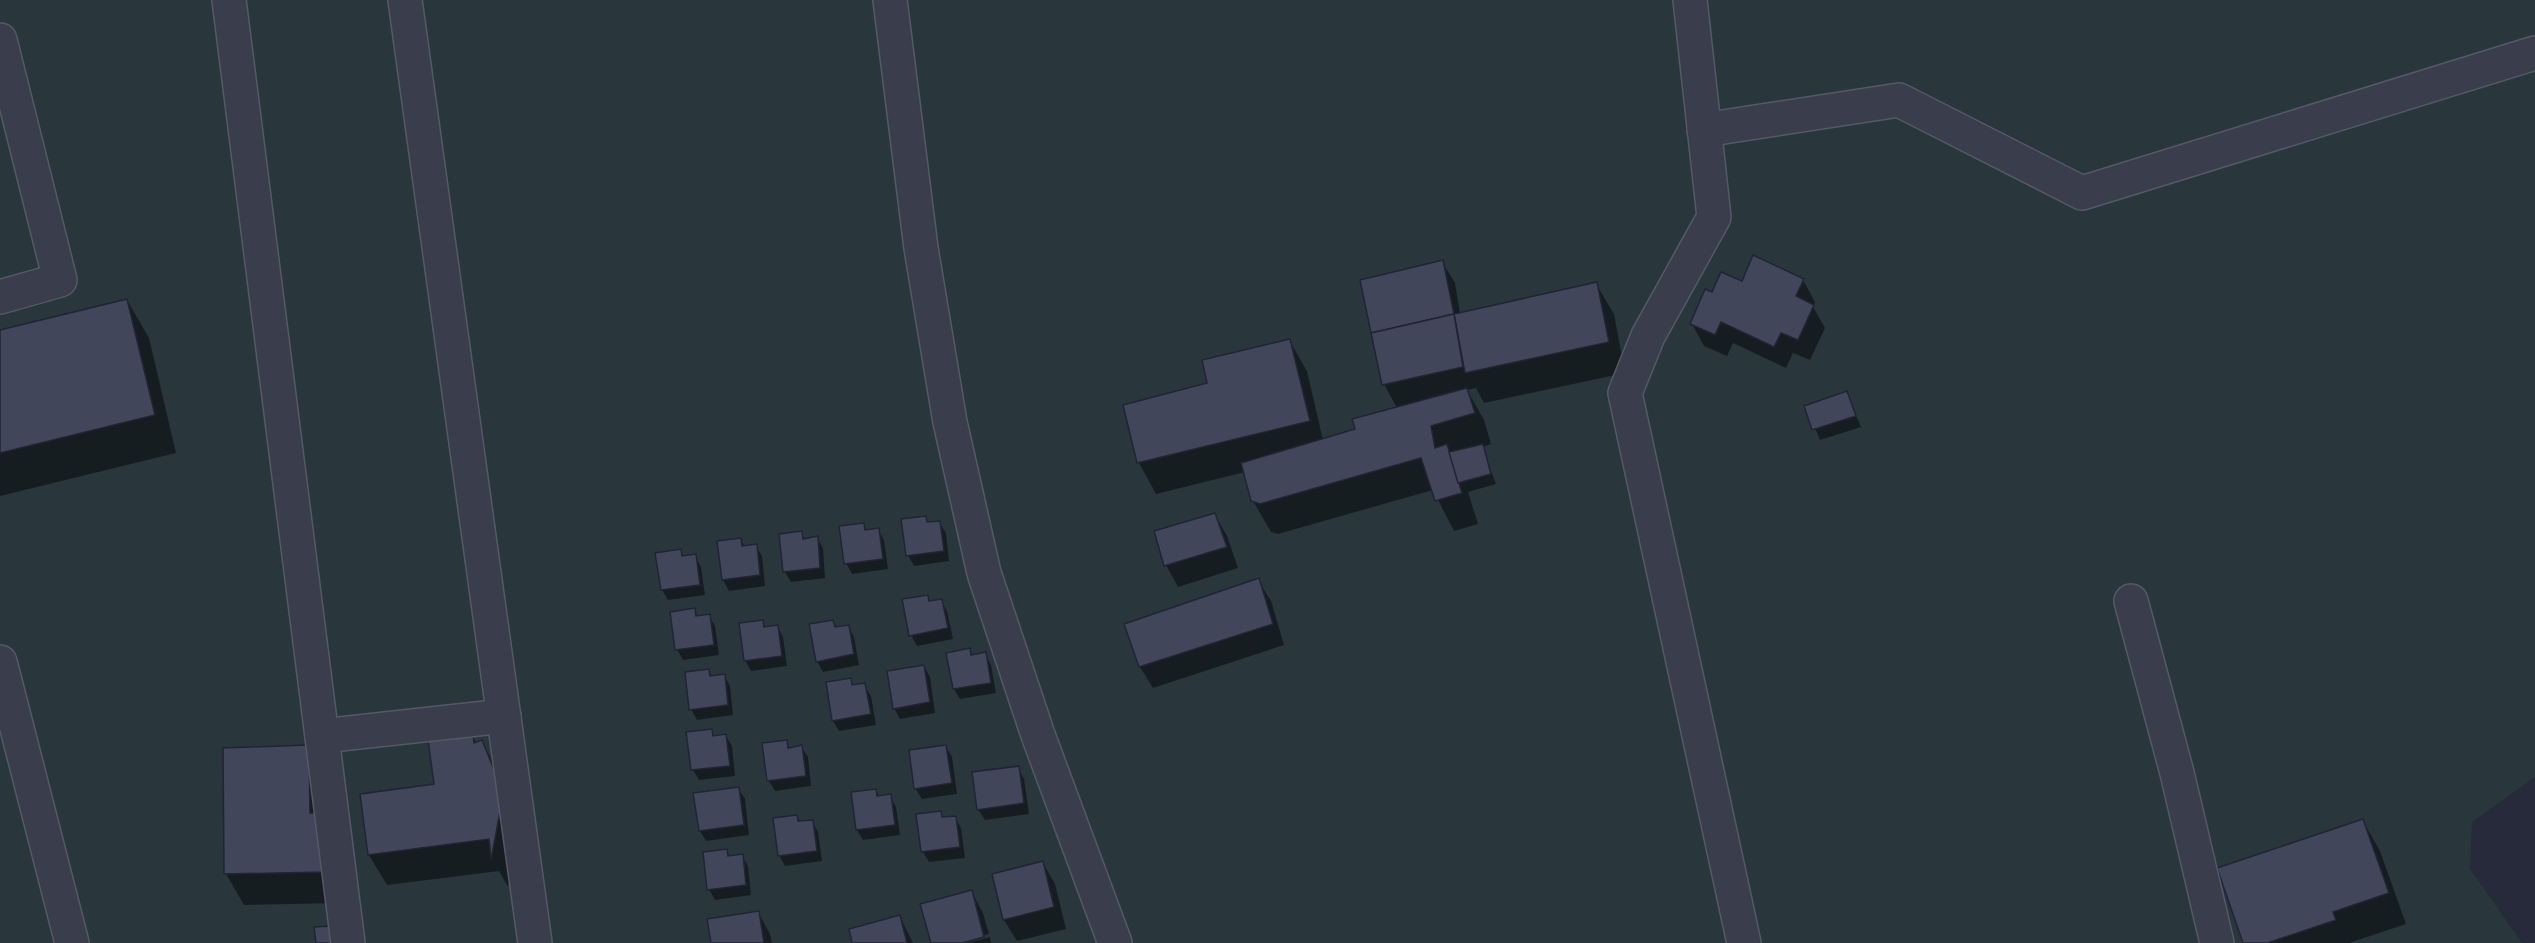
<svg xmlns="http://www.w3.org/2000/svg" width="2535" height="943" font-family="Cabin,sans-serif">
  <rect width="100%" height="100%" fill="#262a3b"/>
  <!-- green -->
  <polygon fill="#29373d" points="0,0 2535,0 2535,777 2472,822 2470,869 2522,943 0,943"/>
  <!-- shadow -->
  <g fill="#0007">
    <polygon points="1442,262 1455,283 1460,314 1596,284 1614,314 1625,373 1484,403 1476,388 1467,390 1484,420 1491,444 1482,447 1496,484 1468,492 1478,524 1454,531 1433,490 1278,534 1271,532 1253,501 1245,472 1156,494 1139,463 1125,407 1209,384 1289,340 1307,371 1323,440 1356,430 1397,408 1384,384"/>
    <polygon points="1803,280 1815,302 1813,307 1825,328 1810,360 1793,353 1786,368 1733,343 1727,356 1704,346 1692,324 1712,294 1742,283"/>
    <polygon points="127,300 149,338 176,453 0,496 0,332"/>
    <polygon points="1846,393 1861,427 1820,440 1806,406"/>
    <polygon points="1215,515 1227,536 1238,568 1178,587 1166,565"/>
    <polygon points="925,517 929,524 939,522 946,533 949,561 914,566 908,555"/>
    <polygon points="863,525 867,531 878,530 884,540 888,569 852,574 846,563"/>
    <polygon points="801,533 805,540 817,538 823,548 825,578 791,582 785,572 781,535"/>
    <polygon points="741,540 745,547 756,546 762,556 765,586 729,591 723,580 719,542"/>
    <polygon points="680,551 684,557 695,556 701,567 705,595 668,600 662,590"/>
    <polygon points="1258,580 1271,601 1284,645 1153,688 1140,667 1126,625"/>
    <polygon points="927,596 931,603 941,601 947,611 953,639 917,646 911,635"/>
    <polygon points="694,610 698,617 709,616 715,626 719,655 683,660 677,649"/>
    <polygon points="833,621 837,628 848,626 854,637 859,665 823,672 817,661"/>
    <polygon points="762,622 766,628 777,626 783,637 787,666 751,671 745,660"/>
    <polygon points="969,650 973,656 985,654 991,665 996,693 960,699 954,689 948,654"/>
    <polygon points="924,666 930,677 935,713 900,719 894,708"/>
    <polygon points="708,670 712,677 724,675 730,686 733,715 697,720 691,709"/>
    <polygon points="850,680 854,687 864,685 871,696 876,725 839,731 833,721"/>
    <polygon points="711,731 715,737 726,736 732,746 735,776 699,780 693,770 688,734"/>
    <polygon points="472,736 476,743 481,741 499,772 517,843 508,887 499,871 387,885 369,855 436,785"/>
    <polygon points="786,742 790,749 801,747 808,757 811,786 775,791 769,781"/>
    <polygon points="308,747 341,903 244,905 226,874"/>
    <polygon points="946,747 952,757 957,794 922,799 915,788"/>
    <polygon points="1018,768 1024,779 1029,814 985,820 978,809"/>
    <polygon points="738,788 745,799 749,835 706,841 700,831"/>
    <polygon points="876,791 880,798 890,796 896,807 900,835 863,840 857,830"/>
    <polygon points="940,812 944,819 955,817 961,828 965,858 929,862 923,852"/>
    <polygon points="797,816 800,823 812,821 818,832 822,861 785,866 779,855"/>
    <polygon points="2363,821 2380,851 2406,924 2349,943 2245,943"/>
    <polygon points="726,850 730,857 742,856 748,866 751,895 715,900 709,889"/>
    <polygon points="1043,863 1055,884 1066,929 1017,941 1004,920 993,875"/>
    <polygon points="971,891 983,913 989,934 956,943 932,943"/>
    <polygon points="758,912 770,934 772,943 713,943"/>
    <polygon points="900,917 913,943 854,943"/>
    <polygon points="990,937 991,943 967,943"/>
  </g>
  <!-- building -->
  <g fill="#42465b" stroke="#212433" stroke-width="1.5">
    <polygon points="1753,255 1804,279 1796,296 1814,305 1798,340 1781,333 1774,347 1721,322 1715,335 1690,324 1705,289 1712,292 1721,272 1742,281"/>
    <polygon points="1443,260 1454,314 1371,333 1360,280"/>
    <polygon points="1597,282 1609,342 1465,373 1454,314"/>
    <polygon points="127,299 155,415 0,453 0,330"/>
    <polygon points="1454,314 1463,367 1382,385 1371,333"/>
    <polygon points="1290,339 1310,421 1137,463 1123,405 1207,383 1202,360"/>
    <polygon points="1467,388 1475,413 1431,426 1435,448 1447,444 1462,493 1435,501 1421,458 1260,504 1251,501 1241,463 1355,429 1352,419"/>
    <polygon points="1847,391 1856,416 1812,430 1804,406"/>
    <polygon points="1483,444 1491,474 1458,483 1449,452"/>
    <polygon points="1215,513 1227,547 1164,566 1154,531"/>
    <polygon points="926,516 927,522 940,521 944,551 906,556 901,519"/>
    <polygon points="864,523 865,530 879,528 883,559 844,564 839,526"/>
    <polygon points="802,531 803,539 818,536 820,568 783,572 779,534"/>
    <polygon points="741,538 742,546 757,544 760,575 722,580 717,541"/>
    <polygon points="681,549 682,556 696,554 700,585 661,590 655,553"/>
    <polygon points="1259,578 1273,624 1139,667 1124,624"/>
    <polygon points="928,595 929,601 942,599 948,628 909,636 902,599"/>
    <polygon points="695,608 696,616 710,614 714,645 675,650 670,612"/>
    <polygon points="763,620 764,627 778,625 782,656 744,661 739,623"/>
    <polygon points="833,620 835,627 849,625 854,654 816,662 809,624"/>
    <polygon points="970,648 971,655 986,652 991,683 953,689 946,653"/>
    <polygon points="924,665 930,702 893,709 887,671"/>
    <polygon points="709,669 710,676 725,674 728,705 689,710 685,672"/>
    <polygon points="851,678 852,685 865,683 871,714 832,721 826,682"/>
    <polygon points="712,729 713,736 726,734 730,766 691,770 686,732"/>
    <polygon points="473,735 474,743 482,740 495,772 500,812 491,860 489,839 368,855 360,794 434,784 428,740"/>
    <polygon points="787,740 788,748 802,745 806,776 767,781 762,743"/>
    <polygon points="309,745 310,813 323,813 324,872 224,874 223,748"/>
    <polygon points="946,745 952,783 914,789 909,750"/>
    <polygon points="1019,766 1024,803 977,810 972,772"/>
    <polygon points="739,787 744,825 699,831 693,793"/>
    <polygon points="876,789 877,796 891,794 895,825 856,830 851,792"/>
    <polygon points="941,811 942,817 956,816 960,847 921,852 916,814"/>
    <polygon points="797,815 798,821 813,820 817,851 778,856 773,818"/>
    <polygon points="2363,819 2389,893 2333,912 2336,920 2267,943 2243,943 2217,868"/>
    <polygon points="727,849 728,856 743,854 746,885 707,890 703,852"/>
    <polygon points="1043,861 1054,907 1003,920 992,874"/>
    <polygon points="972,890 984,937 962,943 931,943 920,904"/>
    <polygon points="759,911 764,943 711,943 707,919"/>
    <polygon points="900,915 907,943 852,943 849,929"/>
    <polygon points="332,926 334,943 316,943 314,927"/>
  </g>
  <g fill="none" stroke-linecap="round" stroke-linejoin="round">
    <defs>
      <g id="minor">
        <polyline points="229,0 348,943"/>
        <polyline points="405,0 535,943"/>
        <polyline points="890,0 921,248 950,422 984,573 1038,735 1115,943"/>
        <polyline points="1690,0 1714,217 1648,336 1625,393 1744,943"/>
        <polyline points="0,40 60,280 0,297"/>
        <polyline points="1704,130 1899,100 2082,193 2535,53"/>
        <polyline points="2131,601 2177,773 2217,943"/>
        <polyline points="0,662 72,943"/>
        <polyline points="322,736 504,716"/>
      </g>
    </defs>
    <!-- minor casing -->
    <use href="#minor" stroke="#555867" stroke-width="36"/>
    <!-- minor -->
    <use href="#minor" stroke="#3a3d4c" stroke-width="33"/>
  </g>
</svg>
